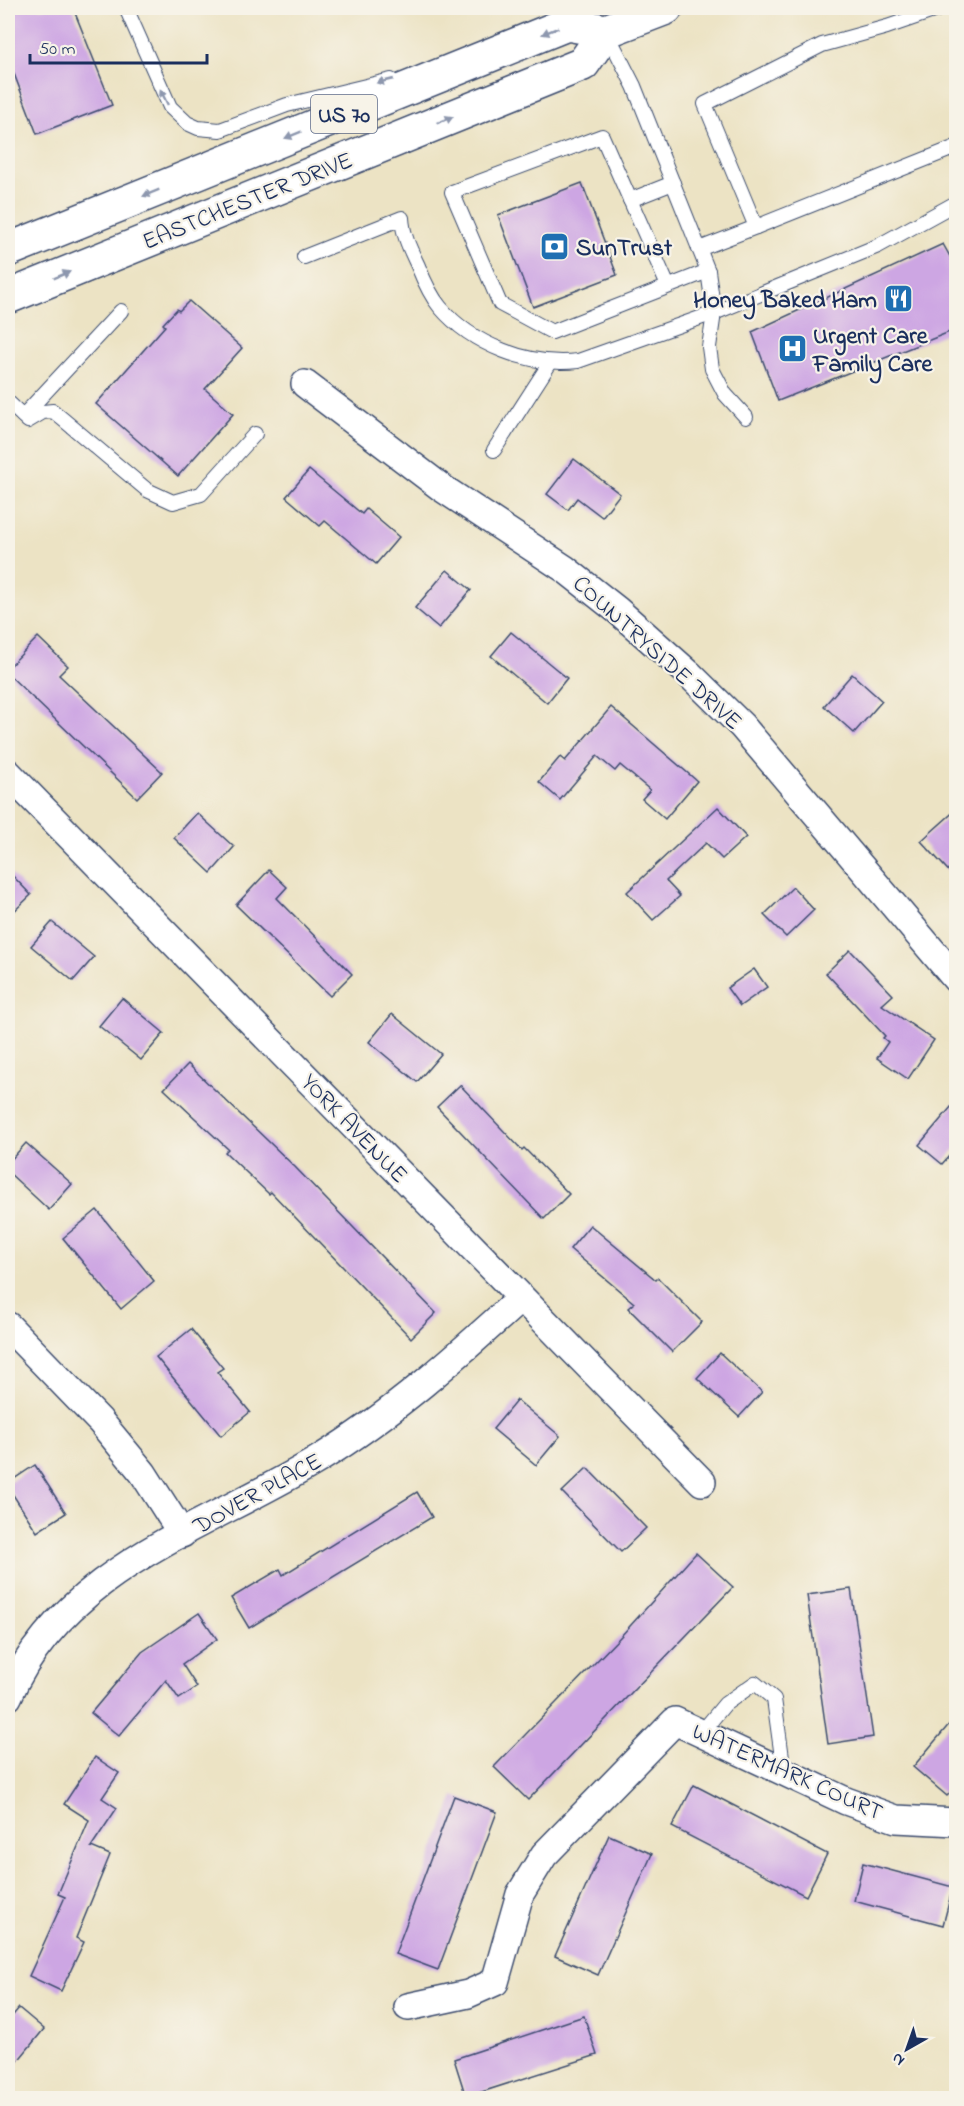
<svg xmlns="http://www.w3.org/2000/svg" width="964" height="2106" font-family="'Indie Flower',sans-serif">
  <rect width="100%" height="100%" fill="#f7f3e8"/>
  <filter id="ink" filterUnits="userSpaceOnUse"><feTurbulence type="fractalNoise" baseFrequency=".0167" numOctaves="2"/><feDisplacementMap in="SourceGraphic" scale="12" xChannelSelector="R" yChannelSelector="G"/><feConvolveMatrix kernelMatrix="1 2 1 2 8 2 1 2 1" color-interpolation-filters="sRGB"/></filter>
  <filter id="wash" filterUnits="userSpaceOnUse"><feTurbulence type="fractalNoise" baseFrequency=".008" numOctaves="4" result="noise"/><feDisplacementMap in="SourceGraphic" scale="24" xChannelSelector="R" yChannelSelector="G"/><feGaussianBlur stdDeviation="1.35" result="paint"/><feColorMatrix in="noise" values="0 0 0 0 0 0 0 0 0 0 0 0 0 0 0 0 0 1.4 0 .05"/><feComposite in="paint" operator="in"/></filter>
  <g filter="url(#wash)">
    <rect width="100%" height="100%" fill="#ece3c4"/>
    <g id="blocks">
      <!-- building -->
      <g fill="#cda6e3">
        <polygon points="8,8 73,8 112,105 37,134 8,58"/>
        <polygon points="582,183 617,275 533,307 498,215"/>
        <polygon points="943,244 957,269 957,329 778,401 752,332"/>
        <polygon points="189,301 242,348 205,389 233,414 178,476 96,404 165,326 163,324 177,309 179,311"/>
        <polygon points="574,459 620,494 602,517 577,498 568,510 547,494"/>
        <polygon points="309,470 362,514 366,509 399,537 376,564 325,521 320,526 286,497"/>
        <polygon points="447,570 471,590 439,628 415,608"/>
        <polygon points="511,632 567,678 547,703 491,656"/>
        <polygon points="38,637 68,666 59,675 162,772 137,798 8,674 8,668"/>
        <polygon points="852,674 882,701 854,733 824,706"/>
        <polygon points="611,707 697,781 665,819 642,799 650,790 620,765 615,771 597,756 560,800 539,782 560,757 565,761"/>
        <polygon points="718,807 746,837 722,859 706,843 666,881 680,896 653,920 627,892"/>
        <polygon points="957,809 957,880 921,841"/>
        <polygon points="197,813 234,847 211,873 174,838"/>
        <polygon points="269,870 287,887 277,898 352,974 330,996 236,905"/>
        <polygon points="8,871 31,895 8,917"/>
        <polygon points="793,887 814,910 786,937 764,915"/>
        <polygon points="52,922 94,957 73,981 31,946"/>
        <polygon points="850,950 893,995 882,1005 934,1040 908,1079 877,1058 888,1042 883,1038 885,1036 826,973"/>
        <polygon points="754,969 767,987 740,1006 727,988"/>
        <polygon points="122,998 164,1033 141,1060 99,1026"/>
        <polygon points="392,1014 441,1054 417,1082 369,1042"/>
        <polygon points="188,1064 295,1167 436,1313 411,1338 271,1192 269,1194 225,1152 228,1149 164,1089"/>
        <polygon points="460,1085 522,1150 524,1148 569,1194 544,1219 437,1107"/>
        <polygon points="957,1100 957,1147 942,1164 919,1145"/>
        <polygon points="26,1143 72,1184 49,1210 8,1172 8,1163"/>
        <polygon points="97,1210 154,1281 121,1309 63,1238"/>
        <polygon points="590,1225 656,1280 658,1278 702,1322 672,1352 628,1308 634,1303 570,1249"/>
        <polygon points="191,1329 223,1368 217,1372 250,1412 221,1436 156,1357"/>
        <polygon points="720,1353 762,1392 739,1417 697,1378"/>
        <polygon points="517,1400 560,1436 536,1465 493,1429"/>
        <polygon points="35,1465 66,1513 37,1532 8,1487 8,1483"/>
        <polygon points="587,1468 646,1528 621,1552 562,1492"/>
        <polygon points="417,1492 432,1517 249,1628 231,1598 280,1569 283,1575"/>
        <polygon points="696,1553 733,1587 528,1800 494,1767 621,1636"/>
        <polygon points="851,1589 873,1737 828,1744 807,1595"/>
        <polygon points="199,1613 217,1639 182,1664 197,1687 179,1699 166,1680 119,1736 91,1713 142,1652"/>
        <polygon points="957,1715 957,1785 947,1796 913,1767"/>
        <polygon points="95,1757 119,1773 102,1798 117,1808 91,1847 110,1855 76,1938 84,1942 61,1991 29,1976 65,1897 58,1894 89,1820 64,1804"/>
        <polygon points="694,1785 827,1854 806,1896 672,1827"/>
        <polygon points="454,1796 497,1812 438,1970 395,1954"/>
        <polygon points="609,1835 652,1854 598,1975 555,1956"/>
        <polygon points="863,1863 953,1887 943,1925 854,1901"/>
        <polygon points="19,2008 44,2029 8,2073 8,2021"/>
        <polygon points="584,2016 597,2055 466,2097 454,2059"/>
      </g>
    </g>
  </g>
  <g filter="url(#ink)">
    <use href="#blocks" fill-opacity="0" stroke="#3a4a6d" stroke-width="1.5"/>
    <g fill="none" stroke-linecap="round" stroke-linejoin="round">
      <defs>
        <g id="lane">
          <polyline points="126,8 170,107 187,123 198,128 220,130 287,105 391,80"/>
          <polyline points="607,33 634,86 708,271 714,313 709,347 712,369 725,394 746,417"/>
          <polyline points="630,200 673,183"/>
          <polyline points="756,227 956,147"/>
          <polyline points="699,249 756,227 705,104 822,45 887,27 942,8"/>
          <path d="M304 257 402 218C403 236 411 251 418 266 424 281 430 295 440 307 472 345 530 367 578 361L714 313 878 246 956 203"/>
          <polyline points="668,286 602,136 452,192 500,304 552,332 708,271"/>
          <polyline points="8,402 28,421 43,412 53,411 147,490 173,502 201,494 255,434"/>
          <polyline points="23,416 121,311"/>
          <polyline points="494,450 550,363"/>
          <polyline points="701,1733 725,1704 755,1683 774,1699 784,1772"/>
        </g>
        <g id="street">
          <polyline points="305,384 442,488 565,569 617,610 688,673 742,726 956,979"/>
          <polyline points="8,773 702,1482"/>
          <polyline points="8,1326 100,1421 143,1473 182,1534"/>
          <path d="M8 1697C65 1567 206 1528 319 1459 394 1413 456 1357 521 1298"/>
          <polyline points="408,2007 468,1994 495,1982 520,1894 544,1855 675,1721 846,1801 896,1819 956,1822"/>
        </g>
        <g id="primary">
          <polyline points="8,250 567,24 606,31"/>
          <polyline points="8,297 583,64 606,31 666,8"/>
        </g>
      </defs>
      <!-- lane casing -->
      <use href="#lane" stroke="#3a4a6d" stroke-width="16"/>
      <!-- street casing -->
      <use href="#street" stroke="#3a4a6d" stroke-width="30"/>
      <!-- primary casing -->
      <use href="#primary" stroke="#3a4a6d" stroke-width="36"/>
      <!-- lane -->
      <use href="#lane" stroke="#fff" stroke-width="14"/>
      <!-- street -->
      <use href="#street" stroke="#fff" stroke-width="27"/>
      <!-- primary -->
      <use href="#primary" stroke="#fff" stroke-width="33"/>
    </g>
    <!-- one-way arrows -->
    <defs><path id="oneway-solid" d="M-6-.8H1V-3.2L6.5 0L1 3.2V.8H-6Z" transform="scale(1.5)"/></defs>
    <g fill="#8d97ae">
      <use href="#oneway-solid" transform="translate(550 31) rotate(158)"/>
      <use href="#oneway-solid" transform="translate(385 81) rotate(167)"/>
      <use href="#oneway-solid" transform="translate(164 97) rotate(-116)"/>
      <use href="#oneway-solid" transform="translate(445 120) rotate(-22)"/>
      <use href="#oneway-solid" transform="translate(293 135) rotate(158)"/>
      <use href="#oneway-solid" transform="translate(151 193) rotate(158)"/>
      <use href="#oneway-solid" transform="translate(62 275) rotate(-22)"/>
    </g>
  </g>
  <!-- icons -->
  <defs>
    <symbol id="bank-square" viewBox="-11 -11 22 22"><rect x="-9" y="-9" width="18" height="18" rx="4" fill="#1f6fb2" stroke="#f7f3e8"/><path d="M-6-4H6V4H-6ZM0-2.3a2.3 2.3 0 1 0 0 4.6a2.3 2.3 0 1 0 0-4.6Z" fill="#fff"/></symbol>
    <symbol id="restaurant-square" viewBox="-11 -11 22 22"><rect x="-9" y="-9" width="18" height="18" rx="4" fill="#1f6fb2" stroke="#f7f3e8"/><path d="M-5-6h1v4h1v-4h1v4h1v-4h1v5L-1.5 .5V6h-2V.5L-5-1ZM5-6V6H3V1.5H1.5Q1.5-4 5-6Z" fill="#fff"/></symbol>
    <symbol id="hospital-square" viewBox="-11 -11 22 22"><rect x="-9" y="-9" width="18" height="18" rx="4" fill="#1f6fb2" stroke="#f7f3e8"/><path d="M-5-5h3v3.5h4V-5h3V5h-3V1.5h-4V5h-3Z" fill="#fff"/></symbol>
  </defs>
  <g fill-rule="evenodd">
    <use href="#bank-square" x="538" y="230" width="33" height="33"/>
    <use href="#restaurant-square" x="882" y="282" width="33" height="33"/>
    <use href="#hospital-square" x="776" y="332" width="33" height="33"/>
  </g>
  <g text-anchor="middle" stroke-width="4.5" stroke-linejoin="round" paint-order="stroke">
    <!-- shield labels -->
    <rect fill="#f7f3e8" stroke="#5d6a87" stroke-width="1.5" x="311" y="95" width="66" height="38" rx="4.5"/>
    <g font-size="22" font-weight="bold" fill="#1b2f5e">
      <text x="344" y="122">US 70</text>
    </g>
    <!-- street labels -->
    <g font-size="24" fill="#1b2f5e" stroke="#f7f3e8">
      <text transform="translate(247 200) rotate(-22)" y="8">EASTCHESTER DRIVE</text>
      <text transform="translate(658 652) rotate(42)" y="8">COUNTRYSIDE DRIVE</text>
      <text transform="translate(355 1128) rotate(46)" y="8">YORK AVENUE</text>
      <text transform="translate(257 1493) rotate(-29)" y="8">DOVER PLACE</text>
      <text transform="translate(788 1771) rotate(24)" y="8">WATERMARK COURT</text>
    </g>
    <!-- poi labels -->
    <g font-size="24" font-weight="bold" fill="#1b2f5e" stroke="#f7f3e8" text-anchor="start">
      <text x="576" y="255">SunTrust</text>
      <text x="877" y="307" text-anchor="end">Honey Baked Ham</text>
      <text x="813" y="343">Urgent Care<tspan x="813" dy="28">Family Care</tspan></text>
    </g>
  </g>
  <!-- margin -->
  <rect width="964" height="2106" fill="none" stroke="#f7f3e8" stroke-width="30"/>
  <!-- north arrow -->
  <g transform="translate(907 2049) rotate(220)" stroke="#f7f3e8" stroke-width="4.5" paint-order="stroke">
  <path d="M0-4.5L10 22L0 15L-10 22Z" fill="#1b2f5e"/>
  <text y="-9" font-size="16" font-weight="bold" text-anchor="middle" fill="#1b2f5e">N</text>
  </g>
  <!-- scale -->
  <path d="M30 54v9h177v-9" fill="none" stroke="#1b2f5e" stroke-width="3"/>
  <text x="39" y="54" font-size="18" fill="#1b2f5e" stroke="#f7f3e8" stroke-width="4.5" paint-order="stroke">50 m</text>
</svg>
